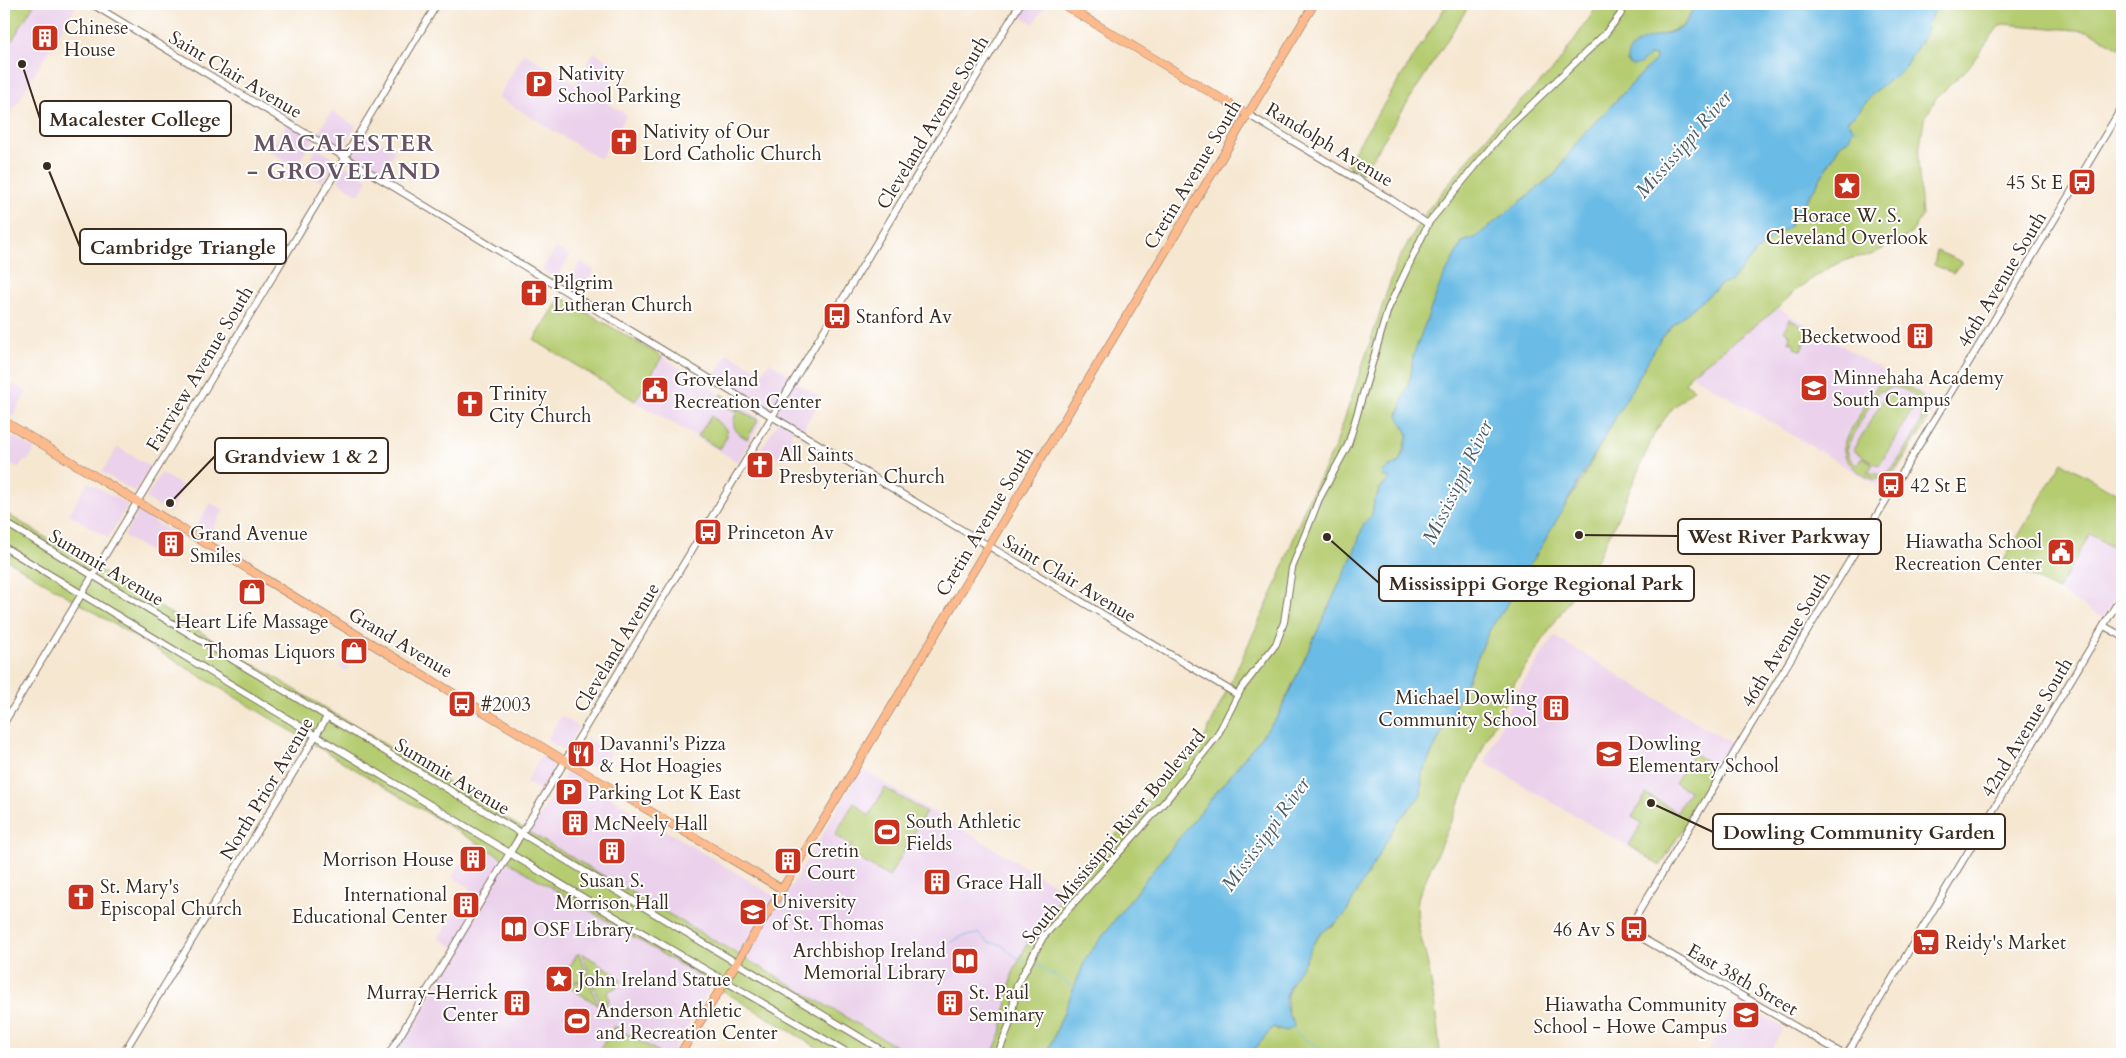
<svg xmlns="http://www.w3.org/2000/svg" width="2126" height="1058" font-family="Cardo,serif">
  <rect width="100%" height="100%" fill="#fff"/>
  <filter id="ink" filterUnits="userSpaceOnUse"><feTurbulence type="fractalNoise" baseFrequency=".02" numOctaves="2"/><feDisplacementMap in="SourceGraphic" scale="10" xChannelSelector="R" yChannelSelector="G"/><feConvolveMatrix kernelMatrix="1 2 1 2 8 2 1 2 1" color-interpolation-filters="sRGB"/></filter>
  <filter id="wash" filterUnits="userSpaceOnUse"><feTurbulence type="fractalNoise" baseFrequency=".0096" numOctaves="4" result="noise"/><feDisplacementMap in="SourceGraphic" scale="20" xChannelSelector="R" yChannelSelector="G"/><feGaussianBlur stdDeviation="1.12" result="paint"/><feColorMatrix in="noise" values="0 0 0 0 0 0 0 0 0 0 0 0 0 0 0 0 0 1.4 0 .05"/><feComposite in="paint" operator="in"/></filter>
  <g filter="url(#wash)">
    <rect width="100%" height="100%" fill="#f6e7d1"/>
    <!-- built -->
    <g fill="#ebd1eb">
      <polygon points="4,4 77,4 4,125 4,140"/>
      <polygon points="1028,4 1046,4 1034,24 1021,16"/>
      <polygon points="594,52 620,68 601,99 627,115 600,159 498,97 524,53 575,84"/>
      <polygon points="331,111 356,126 342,148 318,134"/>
      <polygon points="287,122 314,138 296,167 270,152"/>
      <polygon points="367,133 395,150 382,173 353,156"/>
      <polygon points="317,148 336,160 322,182 303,171"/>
      <polygon points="346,166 368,180 359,195 338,181"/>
      <polygon points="556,248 570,256 556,279 542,270"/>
      <polygon points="581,262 594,270 580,293 567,285"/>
      <polygon points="1778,308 1938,403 1886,491 1690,374"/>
      <polygon points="728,353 762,373 769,362 791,375 800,385 822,398 803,429 796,424 790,435 797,440 784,461 762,448 781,416 715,375"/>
      <polygon points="662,357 762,419 738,462 635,401"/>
      <polygon points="13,384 27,392 12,418 4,413 4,399"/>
      <polygon points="13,436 35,449 28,460 22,462 18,468 4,459 4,452"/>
      <polygon points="118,447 151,467 135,492 102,472"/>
      <polygon points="161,473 184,487 169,513 146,498"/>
      <polygon points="88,482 128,505 108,538 69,514"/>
      <polygon points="210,503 224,510 208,536 195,528"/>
      <polygon points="138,512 180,537 165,561 124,536"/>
      <polygon points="2090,534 2122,553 2122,585 2103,618 2057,591"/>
      <polygon points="1554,636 1734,745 1661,866 1485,763 1513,698"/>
      <polygon points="354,641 362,646 347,671 339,667"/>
      <polygon points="561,716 579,727 565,751 547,740"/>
      <polygon points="587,739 611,753 600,772 576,758"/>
      <polygon points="542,755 557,764 541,791 526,782"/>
      <polygon points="861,769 1065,891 1028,942 1012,975 1001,1034 992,1054 909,1054 733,950 671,1054 396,1054 459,950 438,938 471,889 452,877 473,842 511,864 567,771 783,901"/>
      <polygon points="1738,1001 1784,1028 1768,1054 1706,1054"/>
    </g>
    <!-- green -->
    <g fill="#b5cc71" stroke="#787b48" fill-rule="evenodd">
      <polygon points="4,4 34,4 4,54"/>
      <polygon points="1447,4 1470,4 1362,174 1346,164"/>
      <polygon points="1599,4 1696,4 1682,27 1653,38 1650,55 1656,56 1656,59 1580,138 1555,174 1476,237 1462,242 1413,356 1411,375 1398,415 1408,434 1399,462 1387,468 1388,476 1391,478 1380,488 1374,501 1372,515 1364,523 1355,550 1278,716 1142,884 1086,958 1047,1054 992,1054 1001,1034 1012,975 1028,942 1072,883 1205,737 1278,581 1306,504 1335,447 1397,262 1426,212 1498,123 1554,69"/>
      <path d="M1939 4H2122V49L2088 31 2003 24 1999 26 1967 69 1936 98 1924 120 1918 159 1922 216 1911 234 1871 255 1852 258 1830 267 1798 288 1778 308 1691 374 1685 383 1694 389 1672 409 1655 432 1614 526 1598 557 1515 682 1488 736 1419 895C1413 923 1424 943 1429 970 1434 998 1438 1026 1440 1054H1251L1273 1027 1278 1030 1293 1020 1288 1014 1287 996 1293 977 1306 959 1309 949 1323 931 1334 925 1345 914 1381 848 1398 821 1418 799 1422 773 1464 688 1490 629 1529 573V565L1536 557 1538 548 1580 483 1637 377 1660 340 1674 324 1723 283 1731 282 1756 252 1778 233 1787 229 1816 186 1840 145 1847 121 1858 112 1877 89 1901 72 1925 35 1928 22Z"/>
      <polygon points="1937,251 1962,262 1953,273 1934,265"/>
      <polygon points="561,297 662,357 635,401 534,340"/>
      <polygon points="1790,319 1806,329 1806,339 1801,350 1795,348 1793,342 1788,342 1790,336 1784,330"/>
      <path d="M1883 376 1886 378 1884 384C1902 380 1930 393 1928 415 1927 425 1919 434 1914 442 1900 466 1885 496 1854 468 1845 460 1841 450 1846 438ZM1891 387C1899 387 1907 390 1913 395 1937 414 1905 448 1894 467 1886 475 1878 476 1868 472L1873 464 1862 457 1857 465C1850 461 1847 454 1847 446L1877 393Z"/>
      <polygon points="1888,392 1914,407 1879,466 1853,450"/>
      <path d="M722 394 740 406 738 410 757 419V422L747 439C733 431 730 424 738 410H733L717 402Z"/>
      <polygon points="711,416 726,429 727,436 720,449 698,436"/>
      <polygon points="2062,462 2122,497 2122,553 2090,534 2057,591 2004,560"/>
      <polygon points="4,512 530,833 909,1054 828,1054 4,558"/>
      <polygon points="1693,753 1719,769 1660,866 1629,845 1642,823 1632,817 1646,794 1677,812 1689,791 1675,783"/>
      <polygon points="885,788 926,812 889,877 847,852 851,845 835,835 854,802 869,816"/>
      <polygon points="582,953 619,976 594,979 590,977"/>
      <polygon points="577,954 579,954 588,977 586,980 561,982"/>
      <polygon points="619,978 621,981 617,987 607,992 609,1000 605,1006 602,1007 592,983 594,981"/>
      <polygon points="587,981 590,984 598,1005 564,984"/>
      <polygon points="614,1026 657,1051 657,1054 597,1054"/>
    </g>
    <!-- water -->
    <path fill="#6abbe5" stroke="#527282" d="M1696 4H1939L1928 22 1925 35 1901 72 1877 89 1858 112 1847 121 1853 127 1849 139 1840 145 1816 186 1787 229 1778 233 1756 252 1731 282 1723 283 1674 324 1660 340 1543 544 1529 565V573L1490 629 1464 688 1422 773 1421 795 1398 821 1345 914C1339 922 1331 925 1324 931 1315 937 1311 948 1307 957 1299 975 1279 990 1288 1014 1290 1018 1293 1020 1294 1024L1293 1028 1286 1031 1273 1027 1251 1054H1047L1086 958 1142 884 1278 716 1355 550 1364 523 1372 515 1374 501 1381 488 1391 478 1383 477 1382 472 1399 462 1404 451 1408 435 1398 415 1411 375 1413 356 1440 284 1462 242 1476 237 1555 174 1580 138 1656 59V56L1650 55 1640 64 1632 66 1627 62C1625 36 1665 38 1682 27 1688 23 1692 10 1696 4Z"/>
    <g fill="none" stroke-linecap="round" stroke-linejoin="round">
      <!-- stream -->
      <g stroke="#6abbe5" stroke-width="1">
        <polyline points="1853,128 1859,131"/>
        <polyline points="1887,211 1893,224"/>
        <polyline points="950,943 962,936 979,934 988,942 1002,945 1016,957 1026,962"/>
        <polyline points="1032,964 1041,966 1048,973 1057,976 1074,988"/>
        <polyline points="1292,1028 1304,1039 1321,1048 1326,1054"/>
        <polyline points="1349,1054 1365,1051 1368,1054"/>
      </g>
    </g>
  </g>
  <g filter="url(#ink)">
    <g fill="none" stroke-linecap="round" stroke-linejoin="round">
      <defs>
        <g id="minor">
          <polyline points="92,4 768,414 1238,695"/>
          <polyline points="1247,114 1390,199 1428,224"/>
          <polyline points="4,522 888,1054"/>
          <polyline points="4,547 617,918 850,1054"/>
          <polyline points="2104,626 2122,636"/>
          <polyline points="4,723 437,4"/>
          <polyline points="123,1054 327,717"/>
          <polyline points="389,1054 1020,4"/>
          <polyline points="998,1054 1010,1023 1017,985 1043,937 1168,798 1217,736 1241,689 1276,644 1284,622 1292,568 1319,499 1348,445 1388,309 1429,222 1506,129 1605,34 1620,15 1625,4"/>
          <polyline points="1843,1054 1628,930 2122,107"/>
          <polyline points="1847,1054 2122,595"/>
        </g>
        <g id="major">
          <polyline points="1062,4 1247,114"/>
          <polyline points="4,421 570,764 782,889"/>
          <polyline points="680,1054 778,896 1314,4"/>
        </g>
      </defs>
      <!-- minor casing -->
      <use href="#minor" stroke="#7c6c5d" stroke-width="8"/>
      <!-- major casing -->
      <use href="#major" stroke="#7c6c5d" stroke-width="9"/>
      <!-- minor -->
      <use href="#minor" stroke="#fff" stroke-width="6"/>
      <!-- major -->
      <use href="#major" stroke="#fcba8d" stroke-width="8"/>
    </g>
  </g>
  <!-- icons -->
  <defs>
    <symbol id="building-square" viewBox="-11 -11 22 22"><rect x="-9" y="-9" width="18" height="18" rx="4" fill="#c8321e" stroke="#fff"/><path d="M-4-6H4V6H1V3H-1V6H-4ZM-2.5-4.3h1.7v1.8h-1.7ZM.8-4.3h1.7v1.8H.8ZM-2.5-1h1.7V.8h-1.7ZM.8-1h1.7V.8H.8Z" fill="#fff"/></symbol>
    <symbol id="parking-square" viewBox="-11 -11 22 22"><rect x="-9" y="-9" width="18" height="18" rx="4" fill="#c8321e" stroke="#fff"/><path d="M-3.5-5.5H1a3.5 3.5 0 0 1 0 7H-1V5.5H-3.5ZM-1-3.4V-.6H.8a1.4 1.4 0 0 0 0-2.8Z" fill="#fff"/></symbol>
    <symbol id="church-square" viewBox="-11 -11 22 22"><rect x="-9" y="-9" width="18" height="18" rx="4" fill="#c8321e" stroke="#fff"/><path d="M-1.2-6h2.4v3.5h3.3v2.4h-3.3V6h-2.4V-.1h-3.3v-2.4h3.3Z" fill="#fff"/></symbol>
    <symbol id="bus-square" viewBox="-11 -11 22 22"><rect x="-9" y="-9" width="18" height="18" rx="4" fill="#c8321e" stroke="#fff"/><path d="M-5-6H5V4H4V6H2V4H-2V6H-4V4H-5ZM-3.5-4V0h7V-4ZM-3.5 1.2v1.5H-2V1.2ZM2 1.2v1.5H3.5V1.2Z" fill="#fff"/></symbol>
    <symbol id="sight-square" viewBox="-11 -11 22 22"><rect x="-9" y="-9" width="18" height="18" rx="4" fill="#c8321e" stroke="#fff"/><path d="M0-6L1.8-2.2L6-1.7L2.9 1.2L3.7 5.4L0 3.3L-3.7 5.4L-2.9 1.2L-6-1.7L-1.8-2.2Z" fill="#fff"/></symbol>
    <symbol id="school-square" viewBox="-11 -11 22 22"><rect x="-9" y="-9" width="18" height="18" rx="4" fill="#c8321e" stroke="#fff"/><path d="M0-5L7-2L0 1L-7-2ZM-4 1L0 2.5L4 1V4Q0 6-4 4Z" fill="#fff"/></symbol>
    <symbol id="civic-square" viewBox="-11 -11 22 22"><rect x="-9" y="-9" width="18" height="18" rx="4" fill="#c8321e" stroke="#fff"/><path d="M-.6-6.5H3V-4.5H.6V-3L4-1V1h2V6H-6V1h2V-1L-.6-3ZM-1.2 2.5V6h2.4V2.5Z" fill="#fff"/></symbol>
    <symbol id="shop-square" viewBox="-11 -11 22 22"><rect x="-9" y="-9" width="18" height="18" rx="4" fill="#c8321e" stroke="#fff"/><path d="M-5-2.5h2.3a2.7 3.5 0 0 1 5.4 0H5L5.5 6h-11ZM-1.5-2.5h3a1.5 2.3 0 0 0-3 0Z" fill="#fff"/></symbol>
    <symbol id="restaurant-square" viewBox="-11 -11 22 22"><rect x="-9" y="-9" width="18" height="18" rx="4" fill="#c8321e" stroke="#fff"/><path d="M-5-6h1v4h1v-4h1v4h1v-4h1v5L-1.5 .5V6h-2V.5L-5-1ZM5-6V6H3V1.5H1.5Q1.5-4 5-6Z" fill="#fff"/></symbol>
    <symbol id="stadium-square" viewBox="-11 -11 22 22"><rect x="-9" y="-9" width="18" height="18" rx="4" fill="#c8321e" stroke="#fff"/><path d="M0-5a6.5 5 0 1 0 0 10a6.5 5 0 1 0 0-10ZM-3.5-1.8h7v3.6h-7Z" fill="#fff"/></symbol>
    <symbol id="university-square" viewBox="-11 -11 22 22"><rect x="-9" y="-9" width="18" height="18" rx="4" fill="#c8321e" stroke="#fff"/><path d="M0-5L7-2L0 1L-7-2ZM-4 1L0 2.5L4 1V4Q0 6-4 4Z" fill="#fff"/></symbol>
    <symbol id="library-square" viewBox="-11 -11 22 22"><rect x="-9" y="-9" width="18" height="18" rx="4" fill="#c8321e" stroke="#fff"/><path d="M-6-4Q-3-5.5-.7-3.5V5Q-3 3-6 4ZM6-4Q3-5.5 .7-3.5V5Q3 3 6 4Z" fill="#fff"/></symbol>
    <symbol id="supermarket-square" viewBox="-11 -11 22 22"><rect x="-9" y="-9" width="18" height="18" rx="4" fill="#c8321e" stroke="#fff"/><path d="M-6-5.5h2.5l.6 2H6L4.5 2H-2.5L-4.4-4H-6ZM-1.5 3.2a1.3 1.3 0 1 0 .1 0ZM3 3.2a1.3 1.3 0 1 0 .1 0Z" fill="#fff"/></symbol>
  </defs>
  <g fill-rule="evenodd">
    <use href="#building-square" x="29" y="22" width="32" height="32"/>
    <use href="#parking-square" x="523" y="68" width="32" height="32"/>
    <use href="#church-square" x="608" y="126" width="32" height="32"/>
    <use href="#bus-square" x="2066" y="166" width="32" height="32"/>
    <use href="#sight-square" x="1831" y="170" width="32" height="32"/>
    <use href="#church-square" x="518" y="277" width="32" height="32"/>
    <use href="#bus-square" x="821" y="300" width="32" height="32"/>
    <use href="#building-square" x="1904" y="320" width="32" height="32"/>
    <use href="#school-square" x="1798" y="372" width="32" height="32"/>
    <use href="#civic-square" x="639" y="374" width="32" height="32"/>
    <use href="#church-square" x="454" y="388" width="32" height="32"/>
    <use href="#church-square" x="744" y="449" width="32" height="32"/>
    <use href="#bus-square" x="1875" y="469" width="32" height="32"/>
    <use href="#bus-square" x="692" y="516" width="32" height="32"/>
    <use href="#building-square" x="155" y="528" width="32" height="32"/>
    <use href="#civic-square" x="2045" y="536" width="32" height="32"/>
    <use href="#shop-square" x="236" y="576" width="32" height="32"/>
    <use href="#shop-square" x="338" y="635" width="32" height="32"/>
    <use href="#bus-square" x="446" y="688" width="32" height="32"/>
    <use href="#building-square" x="1540" y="692" width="32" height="32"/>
    <use href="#restaurant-square" x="565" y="738" width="32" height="32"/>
    <use href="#school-square" x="1593" y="738" width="32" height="32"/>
    <use href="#parking-square" x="553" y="776" width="32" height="32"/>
    <use href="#building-square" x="559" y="807" width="32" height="32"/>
    <use href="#stadium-square" x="871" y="816" width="32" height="32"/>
    <use href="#building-square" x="596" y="835" width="32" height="32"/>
    <use href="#building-square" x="457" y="843" width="32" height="32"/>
    <use href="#building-square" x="772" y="845" width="32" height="32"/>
    <use href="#building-square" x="921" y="866" width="32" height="32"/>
    <use href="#church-square" x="65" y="881" width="32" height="32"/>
    <use href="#building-square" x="450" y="889" width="32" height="32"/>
    <use href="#university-square" x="737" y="896" width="32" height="32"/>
    <use href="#library-square" x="498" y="913" width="32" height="32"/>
    <use href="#bus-square" x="1618" y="913" width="32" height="32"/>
    <use href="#supermarket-square" x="1910" y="926" width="32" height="32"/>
    <use href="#library-square" x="949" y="945" width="32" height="32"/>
    <use href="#sight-square" x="543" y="963" width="32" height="32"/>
    <use href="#building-square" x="501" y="987" width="32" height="32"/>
    <use href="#building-square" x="934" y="987" width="32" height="32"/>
    <use href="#school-square" x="1730" y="999" width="32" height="32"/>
    <use href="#stadium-square" x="561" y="1005" width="32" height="32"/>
  </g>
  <g text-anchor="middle" stroke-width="4" stroke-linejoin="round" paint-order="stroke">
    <!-- poi labels -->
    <g font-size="19" fill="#3b2a1e" stroke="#fff" text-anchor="start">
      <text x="64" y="34">Chinese<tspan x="64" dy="22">House</tspan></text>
      <text x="558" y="80">Nativity<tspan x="558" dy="22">School Parking</tspan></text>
      <text x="643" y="138">Nativity of Our<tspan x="643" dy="22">Lord Catholic Church</tspan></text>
      <text x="2063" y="189" text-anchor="end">45 St E</text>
      <text x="1847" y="222" text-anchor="middle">Horace W. S.<tspan x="1847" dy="22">Cleveland Overlook</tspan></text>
      <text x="553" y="289">Pilgrim<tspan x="553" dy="22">Lutheran Church</tspan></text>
      <text x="856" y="323">Stanford Av</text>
      <text x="1901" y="343" text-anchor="end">Becketwood</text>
      <text x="1833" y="384">Minnehaha Academy<tspan x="1833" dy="22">South Campus</tspan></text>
      <text x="674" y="386">Groveland<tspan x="674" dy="22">Recreation Center</tspan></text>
      <text x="489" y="400">Trinity<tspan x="489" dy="22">City Church</tspan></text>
      <text x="779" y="461">All Saints<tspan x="779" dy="22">Presbyterian Church</tspan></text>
      <text x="1910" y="492">42 St E</text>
      <text x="727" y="539">Princeton Av</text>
      <text x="190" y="540">Grand Avenue<tspan x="190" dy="22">Smiles</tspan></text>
      <text x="2042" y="548" text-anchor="end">Hiawatha School<tspan x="2042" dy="22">Recreation Center</tspan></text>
      <text x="252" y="628" text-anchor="middle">Heart Life Massage</text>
      <text x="335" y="658" text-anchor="end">Thomas Liquors</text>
      <text x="1537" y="704" text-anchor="end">Michael Dowling<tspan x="1537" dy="22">Community School</tspan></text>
      <text x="481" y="711">#2003</text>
      <text x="600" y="750">Davanni's Pizza<tspan x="600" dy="22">&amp; Hot Hoagies</tspan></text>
      <text x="1628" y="750">Dowling<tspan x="1628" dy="22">Elementary School</tspan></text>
      <text x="588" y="799">Parking Lot K East</text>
      <text x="906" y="828">South Athletic<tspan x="906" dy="22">Fields</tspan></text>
      <text x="594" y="830">McNeely Hall</text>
      <text x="807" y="857">Cretin<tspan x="807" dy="22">Court</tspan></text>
      <text x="454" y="866" text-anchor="end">Morrison House</text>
      <text x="612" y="887" text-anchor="middle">Susan S.<tspan x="612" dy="22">Morrison Hall</tspan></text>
      <text x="956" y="889">Grace Hall</text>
      <text x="100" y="893">St. Mary's<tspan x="100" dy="22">Episcopal Church</tspan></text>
      <text x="447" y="901" text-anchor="end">International<tspan x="447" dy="22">Educational Center</tspan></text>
      <text x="772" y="908">University<tspan x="772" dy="22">of St. Thomas</tspan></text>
      <text x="533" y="936">OSF Library</text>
      <text x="1615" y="936" text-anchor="end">46 Av S</text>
      <text x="1945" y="949">Reidy's Market</text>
      <text x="946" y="957" text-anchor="end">Archbishop Ireland<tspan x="946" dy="22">Memorial Library</tspan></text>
      <text x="578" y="986">John Ireland Statue</text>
      <text x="498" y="999" text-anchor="end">Murray-Herrick<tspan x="498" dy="22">Center</tspan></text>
      <text x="969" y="999">St. Paul<tspan x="969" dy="22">Seminary</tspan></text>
      <text x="1727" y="1011" text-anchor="end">Hiawatha Community<tspan x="1727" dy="22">School - Howe Campus</tspan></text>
      <text x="596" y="1017">Anderson Athletic<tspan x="596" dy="22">and Recreation Center</tspan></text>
    </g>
    <!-- street labels -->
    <g font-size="19" fill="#3b2a1e" stroke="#fff">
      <text transform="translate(236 74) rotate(31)" y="7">Saint Clair Avenue</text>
      <text transform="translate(932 122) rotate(-59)" y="7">Cleveland Avenue South</text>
      <text transform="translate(1330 144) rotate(31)" y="7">Randolph Avenue</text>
      <text transform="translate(1192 174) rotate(-59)" y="7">Cretin Avenue South</text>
      <text transform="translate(2001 279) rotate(-59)" y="7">46th Avenue South</text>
      <text transform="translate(199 368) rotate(-59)" y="7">Fairview Avenue South</text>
      <text transform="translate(984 521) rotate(-59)" y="7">Cretin Avenue South</text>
      <text transform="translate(107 567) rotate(31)" y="7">Summit Avenue</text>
      <text transform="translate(1070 578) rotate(31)" y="7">Saint Clair Avenue</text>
      <text transform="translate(1785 639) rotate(-59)" y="7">46th Avenue South</text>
      <text transform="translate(401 642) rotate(31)" y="7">Grand Avenue</text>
      <text transform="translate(616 647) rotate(-59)" y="7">Cleveland Avenue</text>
      <text transform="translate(2026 727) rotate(-59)" y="7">42nd Avenue South</text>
      <text transform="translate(453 776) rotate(31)" y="7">Summit Avenue</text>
      <text transform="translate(266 788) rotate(-59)" y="7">North Prior Avenue</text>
      <text transform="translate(1113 836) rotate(-50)" y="7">South Mississippi River Boulevard</text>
      <text transform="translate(1743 979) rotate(30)" y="7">East 38th Street</text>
    </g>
    <!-- water labels -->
    <g font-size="20" font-style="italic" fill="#4b5d64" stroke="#fff">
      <text transform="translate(1683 144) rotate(-49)" y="7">Mississippi River</text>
      <text transform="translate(1457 482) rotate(-64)" y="7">Mississippi River</text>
      <text transform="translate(1265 834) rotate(-54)" y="7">Mississippi River</text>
    </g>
    <!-- district labels -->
    <g font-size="24" font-weight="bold" letter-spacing="1" fill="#675364" stroke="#fff">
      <text x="344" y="151">MACALESTER<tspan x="344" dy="28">- GROVELAND</tspan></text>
    </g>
  </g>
  <!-- callouts -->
  <path fill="none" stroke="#3b2a1e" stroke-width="2" d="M22 64L40 119M47 166L80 247M170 503L215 456M1579 535L1678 536M1327 537L1379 583M1651 803L1713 832"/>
  <g fill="#3b2a1e" stroke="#fff" stroke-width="2">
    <circle cx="22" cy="64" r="5"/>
    <circle cx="47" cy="166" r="5"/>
    <circle cx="170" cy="503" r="5"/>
    <circle cx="1579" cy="535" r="5"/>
    <circle cx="1327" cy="537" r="5"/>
    <circle cx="1651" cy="803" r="5"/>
  </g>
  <g fill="#fff" stroke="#3b2a1e" stroke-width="2">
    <rect x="40" y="101" width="191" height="35" rx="5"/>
    <rect x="80" y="229" width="206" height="35" rx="5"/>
    <rect x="215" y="438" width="173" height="35" rx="5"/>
    <rect x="1678" y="519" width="203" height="35" rx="5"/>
    <rect x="1379" y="566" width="315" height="35" rx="5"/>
    <rect x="1713" y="814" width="292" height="35" rx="5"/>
  </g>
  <g font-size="20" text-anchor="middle" font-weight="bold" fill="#3b2a1e">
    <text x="135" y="126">Macalester College</text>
    <text x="183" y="254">Cambridge Triangle</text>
    <text x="301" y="463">Grandview 1 &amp; 2</text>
    <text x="1779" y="543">West River Parkway</text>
    <text x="1536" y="590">Mississippi Gorge Regional Park</text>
    <text x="1859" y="839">Dowling Community Garden</text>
  </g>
  <!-- margin -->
  <rect width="2126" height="1058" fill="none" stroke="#fff" stroke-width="20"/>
</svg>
